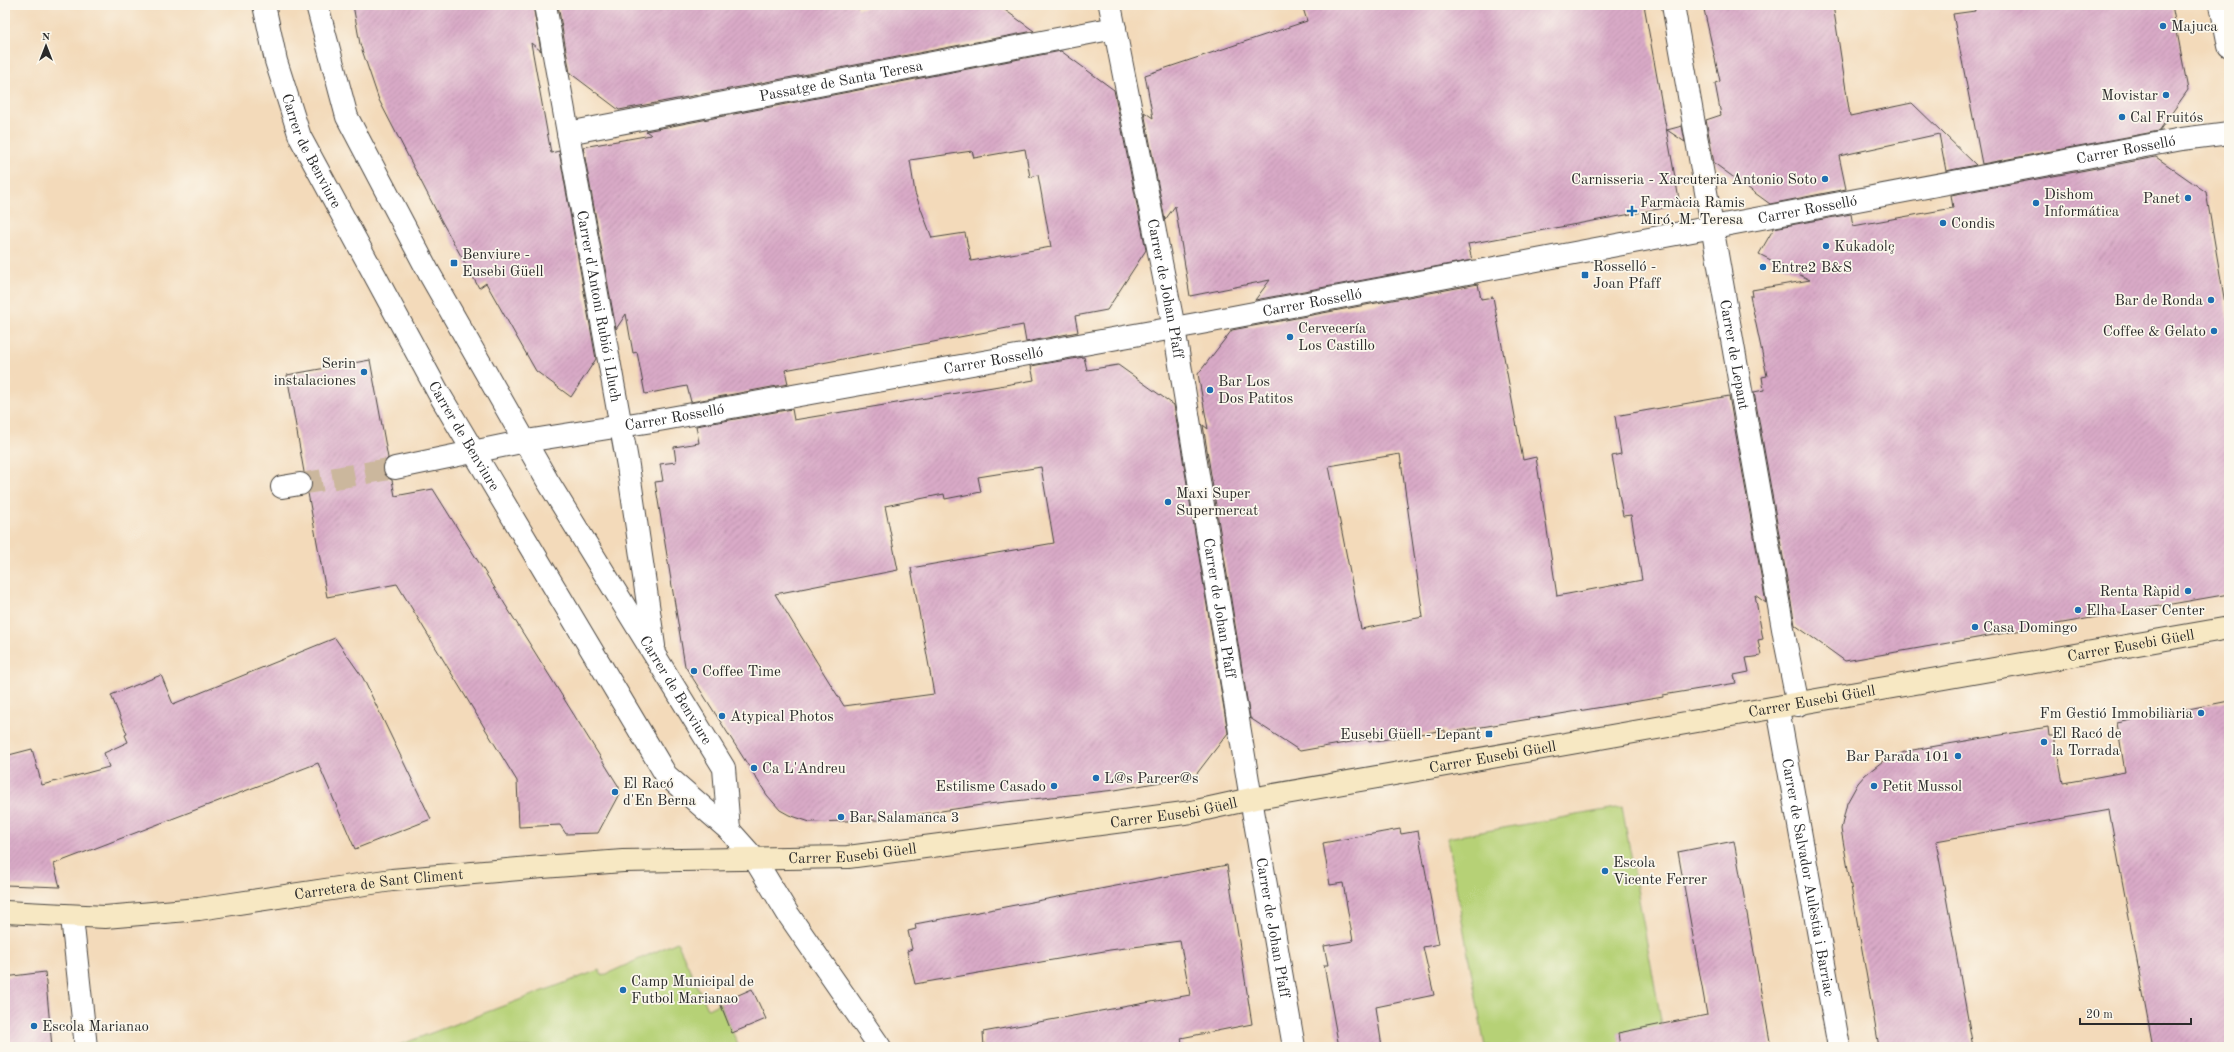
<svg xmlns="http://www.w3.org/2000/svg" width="2234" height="1052" font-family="'Old Standard TT',serif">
  <defs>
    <pattern id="building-hatch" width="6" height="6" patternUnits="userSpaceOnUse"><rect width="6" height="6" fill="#d9aac7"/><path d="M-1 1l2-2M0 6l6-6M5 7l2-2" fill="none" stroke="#ba92ab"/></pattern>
  </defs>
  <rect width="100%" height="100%" fill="#fbf7ec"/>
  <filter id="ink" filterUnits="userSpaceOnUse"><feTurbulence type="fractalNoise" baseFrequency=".025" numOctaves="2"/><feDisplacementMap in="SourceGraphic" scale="8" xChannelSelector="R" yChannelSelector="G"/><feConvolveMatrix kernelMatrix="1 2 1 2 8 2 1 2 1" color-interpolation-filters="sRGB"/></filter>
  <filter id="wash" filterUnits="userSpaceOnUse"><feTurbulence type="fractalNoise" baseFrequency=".012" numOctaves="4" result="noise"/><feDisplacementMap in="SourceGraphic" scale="16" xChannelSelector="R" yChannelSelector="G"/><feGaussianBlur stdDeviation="0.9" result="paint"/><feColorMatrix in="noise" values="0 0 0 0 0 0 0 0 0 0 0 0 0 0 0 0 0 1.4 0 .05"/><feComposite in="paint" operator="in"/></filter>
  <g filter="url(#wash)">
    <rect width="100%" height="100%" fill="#f3daba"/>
    <!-- grass -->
    <g fill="#b6d176" stroke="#707e50">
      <polygon points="1622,807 1666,1047 1485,1047 1447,838"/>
      <polygon points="677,942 708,1009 720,1003 739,1047 394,1047 599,970 602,976"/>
    </g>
    <g id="blocks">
      <!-- building -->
      <g fill="url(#building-hatch)" fill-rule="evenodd">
        <polygon points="353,5 533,5 541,51 531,43 551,153 559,151 596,359 571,397 536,371 486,283 479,288 442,222 379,100 360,44"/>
        <polygon points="558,5 857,5 858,9 876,5 998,5 1034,31 619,110 570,73"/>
        <polygon points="1302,5 1644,5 1680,205 1468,244 1472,260 1255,300 1270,280 1190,296 1175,206 1165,220 1144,112 1153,118 1145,75 1307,21"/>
        <polygon points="1703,5 1833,5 1850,116 1912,103 1976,165 1946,171 1939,134 1839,156 1846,189 1770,204 1714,163 1706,120 1721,115 1715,83 1720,81"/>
        <polygon points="1974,5 2172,5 2188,90 2159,131 1982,164 1953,14 1975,11"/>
        <path d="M1061 51 1114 90 1146 250 1107 310 1075 316 1078 332 1026 342 1023 325 785 370 788 384 691 402 687 386 645 394 637 352 633 353 626 314 616 329 583 147 651 135 646 131ZM1025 149 1030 177 1038 175 1051 247 971 261 965 233 932 238 915 193 910 160 972 151 974 158Z"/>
        <polygon points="1682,126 1685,142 1667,130"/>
        <polygon points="2156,157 2206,192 2229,327 2229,594 1845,661 1795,625 1754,392 1764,390 1762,377 1767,376 1750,296 1753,296 1752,290 1810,280 1759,254 1774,228 1851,214 1853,226 1953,208 1951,195"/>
        <path d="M1478 284 1481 299 1493 297 1523 460 1536 457 1557 596 1642 580 1631 515 1623 516 1612 456 1621 454 1615 416 1729 396 1766 603 1755 595 1763 639 1758 640 1761 656 1746 658 1749 672 1734 675 1736 683 1663 695V697L1445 733V730L1369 742 1368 739 1300 751 1250 718 1203 425 1208 429 1198 374 1232 330ZM1400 454 1423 617 1361 629 1329 466Z"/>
        <path d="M1084 357 1087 370 1118 365 1174 405 1228 733 1195 776 1115 790 988 804 881 820 810 822 789 815 780 810 767 795 685 666 655 482 663 481 660 464 676 462 674 447 699 443 696 426 792 409 794 420 999 386 1034 380 1031 366ZM1041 467 1054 543 911 568 934 694 844 706 775 594 898 570 885 506 944 494 945 499 981 492 978 477Z"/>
        <polygon points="370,360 388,458 383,464 383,470 386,477 392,480 395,496 433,489 619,787 619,794 598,833 566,834 560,825 519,827 517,781 397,584 327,597 308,493 312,488 312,482 304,472 287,375"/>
        <polygon points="335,638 363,678 431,819 355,849 318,763 54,864 60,887 5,885 5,756 32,749 42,785 109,767 104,753 128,742 125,735 127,734 111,695 161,675 173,704"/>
        <polygon points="2229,701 2229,1047 2153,1047 2109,810 1936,841 1973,1047 1879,1047 1841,829 1847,803 1858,783 1865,775 1883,761 1907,751 2048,727 2049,736 2054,736 2063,783 2125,772 2117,723"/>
        <polygon points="1400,829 1401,834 1418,831 1439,944 1423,947 1434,995 1376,1007 1382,1047 1339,1047 1324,965 1328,965 1324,946 1353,941 1343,883 1330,885 1323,843"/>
        <polygon points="1734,841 1771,1047 1620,1047 1618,1033 1707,1015 1678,852"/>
        <polygon points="1227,865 1252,1024 1181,1038 1183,1047 984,1047 983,1032 1190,995 1180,941 1110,950 915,984 907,951 912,949 908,931 916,929 915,924"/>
        <polygon points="45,972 52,1047 5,1047 5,977"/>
        <polygon points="752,989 766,1019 732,1033 720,1003"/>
      </g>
    </g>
  </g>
  <g filter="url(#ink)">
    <use href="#blocks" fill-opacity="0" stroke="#494540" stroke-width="1"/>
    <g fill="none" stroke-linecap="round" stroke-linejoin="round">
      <!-- street-tunnel -->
      <polyline stroke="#cbb79d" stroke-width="22" stroke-dasharray="22 11" stroke-linecap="butt" points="300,484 395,468"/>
      <defs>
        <g id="street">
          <path id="s1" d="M264 5 276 61 300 137 438 392 666 775 729 830 754 858 788 914 880 1047"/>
          <path id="s2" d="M317 5 347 117 429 273 547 480 724 768 729 830"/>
          <path id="s3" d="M545 5 628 466 654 646"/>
          <path id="s4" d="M1110 5 1174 328 1251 799 1294 1047"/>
          <path id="s5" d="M1673 5 1785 640 1798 705"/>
          <polyline points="2221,5 2229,46"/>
          <path id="s6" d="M568 133 1115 28"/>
          <path id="s7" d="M395 468 526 441 659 420 1196 324 2182 139 2229 133"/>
          <polyline points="282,487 300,484"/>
          <path id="s8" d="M1778 709 1839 1047"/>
          <polyline points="72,917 86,1047"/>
        </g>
        <g id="secondary">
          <path id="s9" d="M5 912 105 917 199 909 392 880 542 867 623 861 848 857 1192 812 1251 799 2229 628"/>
        </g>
      </defs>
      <!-- street casing -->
      <use href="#street" stroke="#494540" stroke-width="24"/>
      <!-- secondary casing -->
      <use href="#secondary" stroke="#494540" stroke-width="24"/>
      <!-- street -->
      <use href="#street" stroke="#fff" stroke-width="22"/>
      <!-- secondary -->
      <use href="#secondary" stroke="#f7e8c3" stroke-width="22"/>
    </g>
  </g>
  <!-- markers -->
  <g fill="#1f6fb2" stroke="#fbf7ec" stroke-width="1.5">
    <circle cx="2163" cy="26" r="4"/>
    <circle cx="2166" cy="95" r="4"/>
    <circle cx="2122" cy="117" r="4"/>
    <circle cx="1825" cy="179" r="4"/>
    <circle cx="2188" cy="198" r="4"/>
    <circle cx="2036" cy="203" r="4"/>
    <path d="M1630 205h4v4h4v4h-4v4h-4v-4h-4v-4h4z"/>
    <circle cx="1943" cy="223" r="4"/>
    <circle cx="1826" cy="246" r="4"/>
    <rect x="450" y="259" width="8" height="8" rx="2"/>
    <circle cx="1763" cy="267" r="4"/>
    <rect x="1581" y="271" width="8" height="8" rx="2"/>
    <circle cx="2211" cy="300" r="4"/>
    <circle cx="2214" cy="331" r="4"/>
    <circle cx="1290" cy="337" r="4"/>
    <circle cx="364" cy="372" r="4"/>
    <circle cx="1210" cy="390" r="4"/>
    <circle cx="1168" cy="502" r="4"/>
    <circle cx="2188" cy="591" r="4"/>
    <circle cx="2078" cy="610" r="4"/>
    <circle cx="1975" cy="627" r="4"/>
    <circle cx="694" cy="671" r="4"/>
    <circle cx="2201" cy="713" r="4"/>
    <circle cx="722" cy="716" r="4"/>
    <rect x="1485" y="730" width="8" height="8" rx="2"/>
    <circle cx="2044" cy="742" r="4"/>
    <circle cx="1958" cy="756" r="4"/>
    <circle cx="754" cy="768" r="4"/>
    <circle cx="1096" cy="778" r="4"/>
    <circle cx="1054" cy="786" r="4"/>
    <circle cx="1874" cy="786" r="4"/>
    <circle cx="615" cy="792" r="4"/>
    <circle cx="841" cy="817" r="4"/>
    <circle cx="1605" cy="871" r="4"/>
    <circle cx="623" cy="990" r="4"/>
    <circle cx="34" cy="1026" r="4"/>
  </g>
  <g text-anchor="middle" stroke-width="3.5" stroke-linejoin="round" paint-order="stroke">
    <!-- poi labels -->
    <g font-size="15" fill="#2b2b2b" stroke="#fbf7ec" text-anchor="start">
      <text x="2171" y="31">Majuca</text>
      <text x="2158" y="100" text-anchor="end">Movistar</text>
      <text x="2130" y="122">Cal Fruitós</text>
      <text x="1817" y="184" text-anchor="end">Carnisseria - Xarcuteria Antonio Soto</text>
      <text x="2044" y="199">Dishom<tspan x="2044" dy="17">Informática</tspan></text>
      <text x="2180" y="203" text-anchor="end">Panet</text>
      <text x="1640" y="207">Farmàcia Ramis<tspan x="1640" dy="17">Miró, M. Teresa</tspan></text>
      <text x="1951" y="228">Condis</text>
      <text x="1834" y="251">Kukadolç</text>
      <text x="462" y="259">Benviure -<tspan x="462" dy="17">Eusebi Güell</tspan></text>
      <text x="1593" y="271">Rosselló -<tspan x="1593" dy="17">Joan Pfaff</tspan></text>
      <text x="1771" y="272">Entre2 B&amp;S</text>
      <text x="2203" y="305" text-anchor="end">Bar de Ronda</text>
      <text x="1298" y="333">Cervecería<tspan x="1298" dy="17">Los Castillo</tspan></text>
      <text x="2206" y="336" text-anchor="end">Coffee &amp; Gelato</text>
      <text x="356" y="368" text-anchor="end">Serin<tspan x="356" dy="17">instalaciones</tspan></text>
      <text x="1218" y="386">Bar Los<tspan x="1218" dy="17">Dos Patitos</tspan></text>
      <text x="1176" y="498">Maxi Super<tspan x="1176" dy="17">Supermercat</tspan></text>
      <text x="2180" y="596" text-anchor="end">Renta Ràpid</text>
      <text x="2086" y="615">Elha Laser Center</text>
      <text x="1983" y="632">Casa Domingo</text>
      <text x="702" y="676">Coffee Time</text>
      <text x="2193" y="718" text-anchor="end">Fm Gestió Immobiliària</text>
      <text x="730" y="721">Atypical Photos</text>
      <text x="2052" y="738">El Racó de<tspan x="2052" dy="17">la Torrada</tspan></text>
      <text x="1481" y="739" text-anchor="end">Eusebi Güell - Lepant</text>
      <text x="1950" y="761" text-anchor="end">Bar Parada 101</text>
      <text x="762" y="773">Ca L'Andreu</text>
      <text x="1104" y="783">L@s Parcer@s</text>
      <text x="623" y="788">El Racó<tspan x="623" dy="17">d'En Berna</tspan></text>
      <text x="1046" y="791" text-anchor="end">Estilisme Casado</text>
      <text x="1882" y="791">Petit Mussol</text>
      <text x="849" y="822">Bar Salamanca 3</text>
      <text x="1613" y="867">Escola<tspan x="1613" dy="17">Vicente Ferrer</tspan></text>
      <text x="631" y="986">Camp Municipal de<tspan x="631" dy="17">Futbol Marianao</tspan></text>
      <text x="42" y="1031">Escola Marianao</text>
    </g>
    <!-- street labels -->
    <g font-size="15" fill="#2b2b2b" stroke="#fbf7ec">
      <text dy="5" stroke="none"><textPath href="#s6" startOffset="278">Passatge de Santa Teresa</textPath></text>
      <text dy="5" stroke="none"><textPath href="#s1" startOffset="154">Carrer de Benviure</textPath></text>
      <text dy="5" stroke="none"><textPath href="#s7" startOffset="1760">Carrer Rosselló</textPath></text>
      <text dy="5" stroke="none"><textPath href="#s7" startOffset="1436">Carrer Rosselló</textPath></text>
      <text dy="5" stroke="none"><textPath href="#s4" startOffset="289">Carrer de Johan Pfaff</textPath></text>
      <text dy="5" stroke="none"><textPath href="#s7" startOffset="932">Carrer Rosselló</textPath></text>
      <text dy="5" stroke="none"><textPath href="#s3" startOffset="306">Carrer d'Antoni Rubió i Lluch</textPath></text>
      <text dy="5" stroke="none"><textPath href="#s5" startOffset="355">Carrer de Lepant</textPath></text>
      <text dy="5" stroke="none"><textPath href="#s7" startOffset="608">Carrer Rosselló</textPath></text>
      <text dy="5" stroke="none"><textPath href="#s7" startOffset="284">Carrer Rosselló</textPath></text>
      <text dy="5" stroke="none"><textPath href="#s1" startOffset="478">Carrer de Benviure</textPath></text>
      <text dy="5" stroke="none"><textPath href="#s4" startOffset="613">Carrer de Johan Pfaff</textPath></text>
      <text dy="5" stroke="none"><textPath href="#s9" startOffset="2147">Carrer Eusebi Güell</textPath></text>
      <text dy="5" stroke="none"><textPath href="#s2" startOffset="777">Carrer de Benviure</textPath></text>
      <text dy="5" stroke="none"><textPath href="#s9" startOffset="1823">Carrer Eusebi Güell</textPath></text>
      <text dy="5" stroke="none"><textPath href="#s9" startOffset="1499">Carrer Eusebi Güell</textPath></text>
      <text dy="5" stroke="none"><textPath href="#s9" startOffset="1175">Carrer Eusebi Güell</textPath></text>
      <text dy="5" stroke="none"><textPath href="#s9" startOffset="851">Carrer Eusebi Güell</textPath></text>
      <text dy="5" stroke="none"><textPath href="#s8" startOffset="171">Carrer de Salvador Aulèstia i Barriac</textPath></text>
      <text dy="5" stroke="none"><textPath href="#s9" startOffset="376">Carretera de Sant Climent</textPath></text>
      <text dy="5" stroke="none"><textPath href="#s4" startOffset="937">Carrer de Johan Pfaff</textPath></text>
    </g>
  </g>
  <!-- margin -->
  <rect width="2234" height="1052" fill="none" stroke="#fbf7ec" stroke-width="20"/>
  <!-- north arrow -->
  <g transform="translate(46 46)" stroke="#fbf7ec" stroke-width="3" paint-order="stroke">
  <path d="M0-3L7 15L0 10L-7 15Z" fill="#2b2b2b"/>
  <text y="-6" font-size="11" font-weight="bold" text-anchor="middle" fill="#2b2b2b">N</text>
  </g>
  <!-- scale -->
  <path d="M2080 1018v6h111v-6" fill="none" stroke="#2b2b2b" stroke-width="2"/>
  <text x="2086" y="1018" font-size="12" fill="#2b2b2b" stroke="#fbf7ec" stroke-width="3" paint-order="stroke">20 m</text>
</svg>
